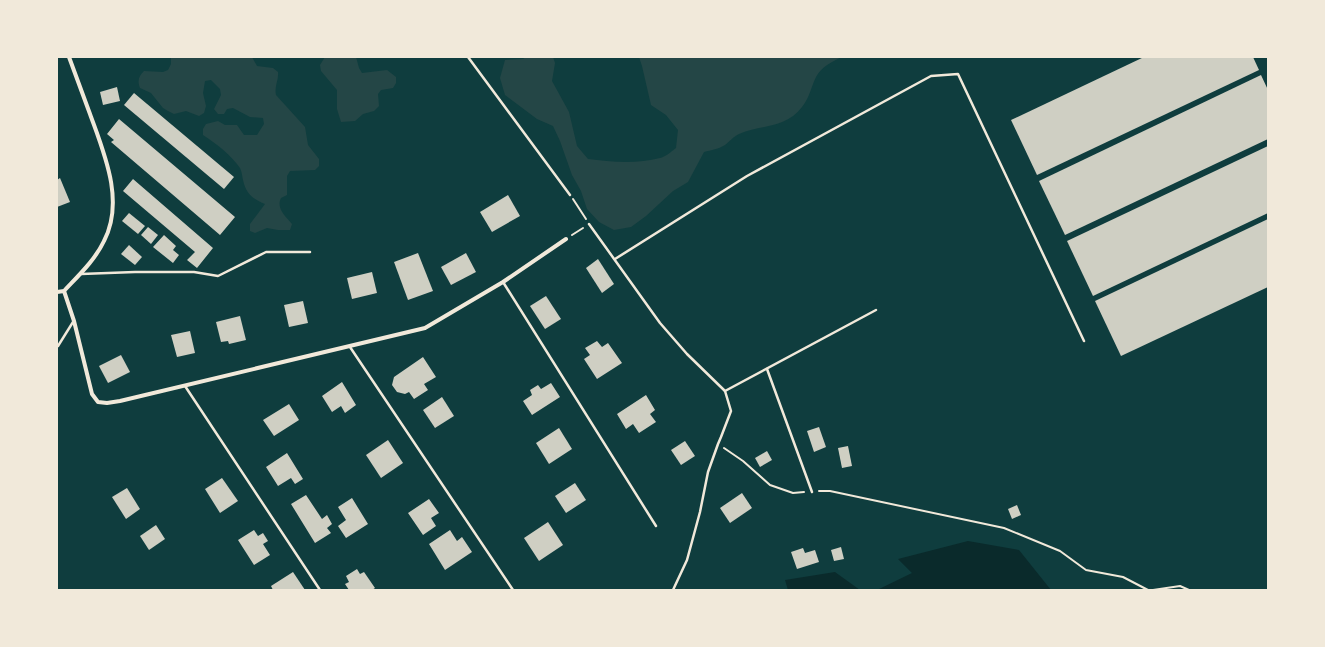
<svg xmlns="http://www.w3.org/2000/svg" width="1325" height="647" font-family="Barlow,sans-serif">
  <rect width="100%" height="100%" fill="#0f3d3e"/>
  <!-- green -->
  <g fill="#244646">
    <path d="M171 57H252L257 66 273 68 278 72C279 80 274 86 276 95L305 127 308 145 319 159V166L315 170 290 171 287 176V195L281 198C276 208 285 216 292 224L290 230H278L267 228 255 233 250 231V224L265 204C253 199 246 194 243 180 242 176 242 172 240 168 231 155 217 144 203 135V129L206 124 218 121 225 125H237L244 135H257L264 124 263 118 250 117 233 108 227 109 224 114H218L214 109 221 95 220 89 211 80 205 81 203 93 206 106 204 113 199 116 186 111 174 114 168 111 163 108 151 93 140 88C137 80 139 76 144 71L163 72 168 70 171 64Z"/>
    <polygon points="325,57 356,57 359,68 362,73 387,70 396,77 396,83 393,88 381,90 378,94 379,106 374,111 363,114 355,121 341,122 337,109 337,90 321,71 320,65"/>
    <path d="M526 57H553L555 63 552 81 569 112 577 146 588 159C610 162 638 164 660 158 665 157 671 152 676 148L678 130 666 115 651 105 642 66 639 57H842C833 61 821 67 816 77 811 87 810 97 802 107 785 129 762 124 739 134 734 136 729 142 725 145 719 149 711 150 704 152L688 182 673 191 646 216 631 227 614 230 599 222 587 209 581 191 572 175 560 141 553 126 537 119 505 95 500 78 505 60 523 59Z"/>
  </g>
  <!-- water -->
  <g fill="#0a2a2b">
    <polygon points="968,541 1019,550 1051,590 877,590 912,573 898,559"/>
    <polygon points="835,572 860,590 788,590 785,580"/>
  </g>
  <!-- building -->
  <g fill="#cfcfc3">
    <polygon points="1144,57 1253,57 1259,70 1037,175 1011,120"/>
    <polygon points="1261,75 1268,90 1268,139 1065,235 1039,181"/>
    <polygon points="117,87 120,101 103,105 100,92"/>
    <polygon points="134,93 234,177 224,189 124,105"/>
    <polygon points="119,119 235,217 220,235 111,142 114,140 107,134"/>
    <polygon points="1268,146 1268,213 1093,296 1067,241"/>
    <polygon points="60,178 70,202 57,207 57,180"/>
    <polygon points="133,179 213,248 197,268 187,260 195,252 123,191"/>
    <polygon points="508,195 520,216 492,232 480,212"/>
    <polygon points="129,213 145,226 138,234 122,221"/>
    <polygon points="1268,219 1268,287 1121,356 1095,301"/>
    <polygon points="148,227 158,235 151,244 141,235"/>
    <polygon points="164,235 176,246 173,250 179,255 173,263 153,247"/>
    <polygon points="129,245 142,257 135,265 121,254"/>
    <polygon points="418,253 433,291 408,300 394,262"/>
    <polygon points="466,253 476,272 451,285 441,267"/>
    <polygon points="598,259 614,284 602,293 586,268"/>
    <polygon points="372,272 377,293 352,299 347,278"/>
    <polygon points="546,296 561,319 545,329 530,306"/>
    <polygon points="303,301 308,323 289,327 284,305"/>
    <polygon points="240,316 246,340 229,344 228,341 221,342 216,322"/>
    <polygon points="190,331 195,353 177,357 171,335"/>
    <polygon points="597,341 602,347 608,343 622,363 597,379 584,359 590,355 585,348"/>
    <polygon points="121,355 130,372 108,383 99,366"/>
    <polygon points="423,357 436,377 424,384 428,390 414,399 409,392 405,394 397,392 392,385 394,377"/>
    <polygon points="342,382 356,405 345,413 341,406 332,412 322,396"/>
    <polygon points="551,383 560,397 532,415 523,401 532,395 530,390 538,385 541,389"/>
    <polygon points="646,395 655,410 650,414 656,422 639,433 633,424 626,429 617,414"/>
    <polygon points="442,397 454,416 435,428 423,410"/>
    <polygon points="289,404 299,420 274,436 263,420"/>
    <polygon points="819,427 826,447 814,452 807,431"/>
    <polygon points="559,428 572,449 549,464 536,443"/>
    <polygon points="388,440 403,463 381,478 366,455"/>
    <polygon points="685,441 695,456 681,465 671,450"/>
    <polygon points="848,446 852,466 842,468 838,448"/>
    <polygon points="767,451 772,460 760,467 755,458"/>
    <polygon points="287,453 303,479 295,484 291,478 278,486 266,467"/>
    <polygon points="222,478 238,501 220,513 205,489"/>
    <polygon points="575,483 586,500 566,513 555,496"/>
    <polygon points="127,488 140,509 126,519 112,497"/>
    <polygon points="742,493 752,508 730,523 720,508"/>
    <polygon points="306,495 322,519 327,515 332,524 327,528 331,533 315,543 291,504"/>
    <polygon points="352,498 368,524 346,538 338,526 346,520 338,507"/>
    <polygon points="429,499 439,513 431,518 436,526 423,535 408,513"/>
    <polygon points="1017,505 1021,515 1012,519 1008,509"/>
    <polygon points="548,522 563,545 539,561 524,538"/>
    <polygon points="156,525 165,539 149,550 140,536"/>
    <polygon points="254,530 258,536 263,533 268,541 263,544 270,555 254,565 238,540"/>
    <polygon points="450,530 457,541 462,537 472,552 445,570 429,544"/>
    <polygon points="841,547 844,559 834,561 831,550"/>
    <polygon points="803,548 805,553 815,550 819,562 797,569 791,552"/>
    <polygon points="357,569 360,574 364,572 375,588 372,590 349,590 345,584 349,582 346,576"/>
    <polygon points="293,572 305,590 273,590 271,586"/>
  </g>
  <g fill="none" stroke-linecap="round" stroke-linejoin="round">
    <!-- path -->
    <g stroke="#f1e9da" stroke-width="2">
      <polyline points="573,199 586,219"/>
      <polyline points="572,235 583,228"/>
      <polyline points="724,448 743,461 770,485 793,493 804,492"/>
      <polyline points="819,491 830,491 1004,528 1060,551 1086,570 1123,577 1148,590"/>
      <polyline points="1153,590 1180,586 1189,590"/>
    </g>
    <!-- service -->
    <g stroke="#f1e9da" stroke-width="2.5">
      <polyline points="468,57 570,195"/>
      <polyline points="589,224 660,323 687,354 725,391 731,411 721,437 718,444 708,472 700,512 687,560 673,590"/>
      <polyline points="615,259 747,176 931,76 958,74 1084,341"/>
      <polyline points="81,274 135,272 194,272 218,276 266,252 310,252"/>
      <polyline points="503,282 656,526"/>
      <polyline points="58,346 73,322"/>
      <polyline points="350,347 513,590"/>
      <polyline points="767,369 812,492"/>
      <polyline points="185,386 320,590"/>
      <polyline points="725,391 876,310"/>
    </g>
    <!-- minor -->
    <g stroke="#f1e9da" stroke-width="4">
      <polyline points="64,291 74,321 92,394 98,402 107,403 120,401 425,328 503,282 566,239"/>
      <path d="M57 292 64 291C79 275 95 260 104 241 125 201 104 153 90 114 83 95 76 76 69 57"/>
    </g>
  </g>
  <!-- border -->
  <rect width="1325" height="647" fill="none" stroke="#f1e9da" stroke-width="116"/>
</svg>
